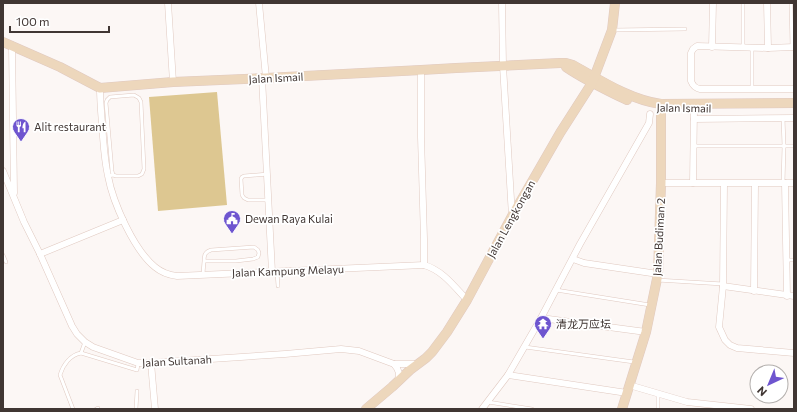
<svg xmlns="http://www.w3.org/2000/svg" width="797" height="412" font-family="Commissioner,'Noto Sans SC',sans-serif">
  <rect width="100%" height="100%" fill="#fcf7f5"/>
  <!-- green -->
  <polygon fill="#ddc791" points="217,92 227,205 158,211 149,97"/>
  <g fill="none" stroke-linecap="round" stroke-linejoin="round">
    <defs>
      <g id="lane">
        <polyline points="743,3 743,47"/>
        <polyline points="791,3 792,47"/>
        <polyline points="614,30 685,29"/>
        <polyline points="752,88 752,48"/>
        <polyline points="693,146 794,146"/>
        <polyline points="268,174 244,176 242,177 241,179 242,195 244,198 248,200 268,200"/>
        <polyline points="108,176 113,175 116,176 138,176 142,174 144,169 141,102 139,98 134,95 110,97 107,100 106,103 112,171 113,175"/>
        <polyline points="783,183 784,146 783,118"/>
        <polyline points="3,255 6,262"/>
        <polyline points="786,260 794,260"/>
        <polyline points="277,272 278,286"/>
        <path d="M203 274 204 261C204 255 205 252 211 250L254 247 258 250 259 253 258 257 253 259 236 261H204"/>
        <polyline points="657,280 723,284"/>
        <polyline points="556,290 650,305"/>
        <polyline points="525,347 634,362"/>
        <polyline points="81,353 85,342"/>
        <polyline points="488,402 532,409"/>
        <path d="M73 409 60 375C63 365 70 355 81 353L137 370 138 364"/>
        <polyline points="96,409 98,408"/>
        <polyline points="136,409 137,391"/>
        <polyline points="658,409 658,394"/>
      </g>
      <g id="street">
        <polyline points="168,3 173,82"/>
        <polyline points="259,3 266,78"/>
        <polyline points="502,3 503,66 512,216"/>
        <polyline points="767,3 768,48"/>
        <polyline points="12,45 14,193"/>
        <polyline points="712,47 713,3"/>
        <path d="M794 47 768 48 697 46 693 49 691 53V81C693 86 695 88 700 89H794"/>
        <polyline points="421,70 421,137 424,239 424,265"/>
        <polyline points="262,78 272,272"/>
        <path d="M100 88C100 105 102 121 103 137 104 150 105 163 108 176 113 203 134 250 155 267 161 272 168 275 177 276L424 265C442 270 454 286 467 300"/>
        <polyline points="694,119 794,118"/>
        <path d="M3 171 24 222 40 254 72 326 77 334 85 342 93 347 138 363H151L285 354 341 349 359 351 394 364C399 370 400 374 398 381"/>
        <polyline points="661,183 794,183"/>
        <polyline points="693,183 694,109"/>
        <polyline points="785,183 787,296"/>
        <polyline points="724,184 723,286 719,327 725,340 730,345 737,348 794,353"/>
        <polyline points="40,254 123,220"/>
        <polyline points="573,259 584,263 658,274"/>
        <polyline points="723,286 794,296"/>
        <polyline points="754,291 755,184"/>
        <polyline points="541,318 646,332"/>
        <polyline points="151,363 155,409"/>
        <polyline points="394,364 419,364"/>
        <polyline points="508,375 627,393"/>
        <polyline points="629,385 687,402 751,409"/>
        <polyline points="482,409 508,375 541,318 580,244 649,123 650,114"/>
      </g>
      <g id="secondary">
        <path d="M3 42 60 67 100 88 173 82 266 78 421 70 456 68 560 63H566L573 65C600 80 630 100 661 104L794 103"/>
        <path d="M566 67C585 80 606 90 627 100"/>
        <polyline points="366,409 392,387 410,370 426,358 432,352 447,332 467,300 512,216 537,173 560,133 592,83 612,30 615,3"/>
        <polyline points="622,409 646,332 658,274 661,183 661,104"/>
      </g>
    </defs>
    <!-- lane casing -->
    <use href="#lane" stroke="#e0c9c0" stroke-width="4"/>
    <!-- street casing -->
    <use href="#street" stroke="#e0c9c0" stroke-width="7"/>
    <!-- secondary casing -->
    <use href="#secondary" stroke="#e0c9c0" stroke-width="10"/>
    <!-- lane -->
    <use href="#lane" stroke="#fff" stroke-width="3"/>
    <!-- street -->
    <use href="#street" stroke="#fff" stroke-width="6"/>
    <!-- secondary -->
    <use href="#secondary" stroke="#edd7bc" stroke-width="9"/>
  </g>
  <!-- icons -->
  <defs>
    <symbol id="restaurant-pin" viewBox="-11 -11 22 30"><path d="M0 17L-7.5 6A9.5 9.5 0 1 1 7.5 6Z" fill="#6e55cf" stroke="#fff"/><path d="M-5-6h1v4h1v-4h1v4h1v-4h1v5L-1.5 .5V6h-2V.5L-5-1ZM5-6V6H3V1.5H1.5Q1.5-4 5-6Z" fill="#fff"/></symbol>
    <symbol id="civic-pin" viewBox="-11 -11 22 30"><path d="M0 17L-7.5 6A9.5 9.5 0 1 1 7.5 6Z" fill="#6e55cf" stroke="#fff"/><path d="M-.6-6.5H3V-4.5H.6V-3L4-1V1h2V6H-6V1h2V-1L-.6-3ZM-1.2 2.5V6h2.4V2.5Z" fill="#fff"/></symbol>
    <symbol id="temple-pin" viewBox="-11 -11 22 30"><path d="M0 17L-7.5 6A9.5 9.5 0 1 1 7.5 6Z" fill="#6e55cf" stroke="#fff"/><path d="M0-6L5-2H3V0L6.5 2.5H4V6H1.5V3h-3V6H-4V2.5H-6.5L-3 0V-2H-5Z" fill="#fff"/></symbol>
  </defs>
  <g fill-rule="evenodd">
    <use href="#restaurant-pin" x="11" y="117" width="20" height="27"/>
    <use href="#civic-pin" x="222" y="209" width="20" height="27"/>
    <use href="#temple-pin" x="533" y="314" width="20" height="27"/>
  </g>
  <g text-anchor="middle" stroke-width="3.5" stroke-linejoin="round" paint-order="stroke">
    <!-- street labels -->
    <g font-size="11" fill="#403633" stroke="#fff">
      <text transform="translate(276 78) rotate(-3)" y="4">Jalan Ismail</text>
      <text transform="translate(684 108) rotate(1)" y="4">Jalan Ismail</text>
      <text transform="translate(511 219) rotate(-61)" y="4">Jalan Lengkongan</text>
      <text transform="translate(659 237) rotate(-87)" y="4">Jalan Budiman 2</text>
      <text transform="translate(288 271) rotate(-2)" y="4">Jalan Kampung Melayu</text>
      <text transform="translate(177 361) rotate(-3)" y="4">Jalan Sultanah</text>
    </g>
    <!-- poi labels -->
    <g font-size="11" fill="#403633" stroke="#fff" text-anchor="start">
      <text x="34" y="131">Alit restaurant</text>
      <text x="245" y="223">Dewan Raya Kulai</text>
      <text x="556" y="328">清龙万应坛</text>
    </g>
  </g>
  <!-- border -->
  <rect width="797" height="412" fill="none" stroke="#403633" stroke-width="8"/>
  <!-- north arrow -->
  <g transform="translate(769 384) rotate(224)"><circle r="19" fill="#ffffff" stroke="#b3afad"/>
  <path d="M0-3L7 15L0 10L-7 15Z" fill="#6e55cf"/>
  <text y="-6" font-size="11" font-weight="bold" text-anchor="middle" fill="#403633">N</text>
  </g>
  <!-- scale -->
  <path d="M10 26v6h99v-6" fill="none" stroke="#403633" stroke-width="2"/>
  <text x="16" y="26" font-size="12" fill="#403633" stroke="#ffffff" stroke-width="3" paint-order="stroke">100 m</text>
</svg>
